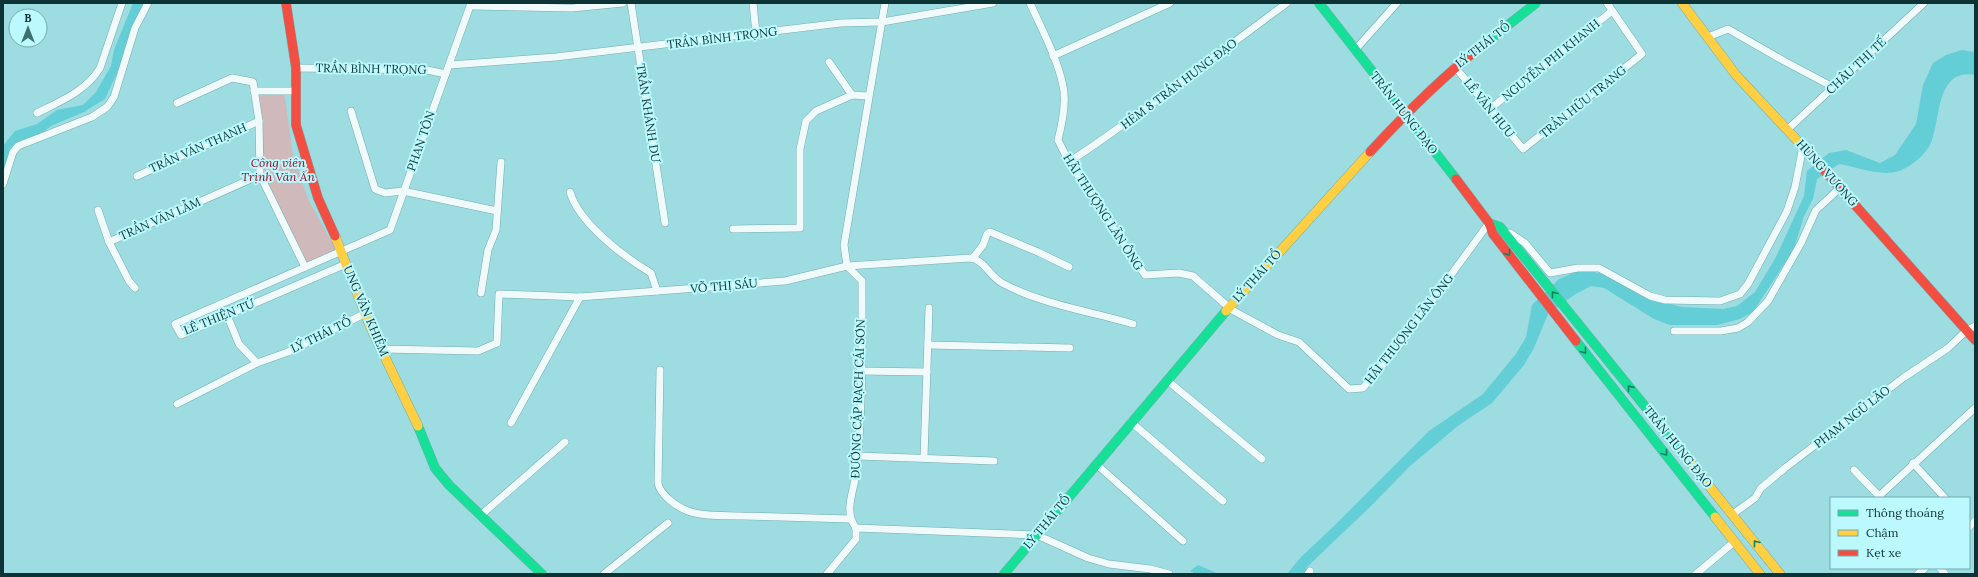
<svg xmlns="http://www.w3.org/2000/svg" width="1978" height="577" font-family="Lora,serif">
  <rect width="100%" height="100%" fill="#9ddce1"/>
  <!-- green -->
  <polygon fill="#cfb9ba" points="254,91 284,91 293,156 309,201 337,252 305,267 260,175"/>
  <!-- water -->
  <g fill="#64ced6">
    <polygon points="133,3 143,3 127,41 118,71 105,99 84,112 51,126 41,134 21,140 10,149 3,175 3,146 15,131 37,124 57,110 83,105 96,92 111,66 114,50"/>
    <path d="M1962 50 1975 52V75C1936 68 1941 118 1931 143 1926 154 1911 167 1899 171 1881 177 1857 167 1839 164L1817 179 1813 199 1804 216 1794 249 1753 312 1740 319 1717 325H1670L1654 319 1604 288 1591 286 1574 295 1548 314 1534 348 1524 365 1492 403 1459 425 1410 466 1372 505 1306 568 1310 574H1287L1301 557 1333 527 1429 431 1483 394 1516 354 1526 337 1532 305 1559 279 1575 272 1591 271 1605 275 1663 302 1682 307 1723 309 1737 306 1755 292 1776 257 1804 196 1807 171 1829 153 1846 150 1880 163 1895 155 1916 124 1923 85 1933 63 1946 55Z"/>
    <polygon points="1198,565 1219,574 1196,574 1190,571"/>
  </g>
  <g fill="none" stroke-linecap="round" stroke-linejoin="round">
    <defs>
      <g id="street">
        <polyline points="631,3 665,223"/>
        <polyline points="753,3 756,34"/>
        <path d="M1030 3C1042 30 1057 57 1063 86 1067 102 1062 124 1058 140L1069 162 1145 275 1179 273 1193 276 1232 310 1278 335 1299 342 1349 389 1363 388 1398 347 1489 223"/>
        <polyline points="471,6 572,8 623,3"/>
        <polyline points="1708,37 1728,29 1784,61 1833,87"/>
        <polyline points="1355,50 1397,3"/>
        <polyline points="1053,56 1170,3"/>
        <polyline points="829,62 852,95"/>
        <polyline points="450,65 556,57 841,23 882,22 993,3"/>
        <polyline points="1455,67 1523,149 1642,54 1607,3"/>
        <polyline points="296,68 427,70 446,74"/>
        <polyline points="254,91 296,91"/>
        <polyline points="177,103 232,78 253,82 259,121 260,175 305,267"/>
        <polyline points="1491,108 1612,11"/>
        <polyline points="351,111 375,189 385,193 403,191 497,211"/>
        <path d="M37 113C61 101 86 91 100 68L122 3"/>
        <polyline points="1788,129 1924,3"/>
        <path d="M1069 162C1144 113 1214 56 1287 3"/>
        <polyline points="137,176 259,121"/>
        <polyline points="3,184 13,152 18,146 92,117 107,107 114,97 135,28 148,3"/>
        <path d="M570 192C579 223 624 257 651 273L657 291"/>
        <polyline points="98,210 109,242"/>
        <polyline points="733,229 800,228 800,149 806,121 816,111 852,95 868,96"/>
        <polyline points="1510,233 1525,243 1550,273 1578,268 1599,268 1650,296 1665,300 1720,301 1740,294 1748,284 1787,211 1795,187 1803,146"/>
        <polyline points="973,258 983,245 987,234 990,232 1038,252 1069,267"/>
        <polyline points="346,264 181,335 175,324 390,230 471,3"/>
        <path d="M847 266 862 281C862 344 863 410 856 473 854 492 843 511 856 528L1037 535 1088 558 1109 564 1150 569 1169 574"/>
        <polyline points="847,266 844,245 885,3"/>
        <polyline points="135,288 129,281 109,242 260,175"/>
        <polyline points="481,293 488,250 496,230 501,162"/>
        <polyline points="227,315 239,344 257,363"/>
        <polyline points="1674,331 1721,331 1738,328 1748,322 1768,301 1801,243 1816,210 1841,187"/>
        <polyline points="928,345 1070,348"/>
        <path d="M381 349 478 351 497 343 499 294 580 297 710 287 785 281 847 266 970 258C985 260 989 276 1002 283 1043 305 1090 311 1133 324"/>
        <path d="M660 370 658 483C660 495 677 507 688 511 704 517 726 515 743 516 778 517 814 518 850 519"/>
        <polyline points="860,371 927,372"/>
        <polyline points="1168,381 1262,459"/>
        <polyline points="177,404 257,363 288,352 366,313"/>
        <polyline points="1131,422 1223,501"/>
        <polyline points="511,423 580,297"/>
        <polyline points="858,456 994,461"/>
        <polyline points="924,457 929,308"/>
        <polyline points="1913,463 1945,498"/>
        <polyline points="1096,464 1183,541"/>
        <polyline points="1854,470 1881,498"/>
        <polyline points="1879,496 1975,408"/>
        <polyline points="1733,514 1755,498 1761,488 1785,468 1903,378 1948,348 1966,331 1975,326"/>
        <polyline points="481,515 565,442"/>
        <polyline points="1969,527 1975,521"/>
        <polyline points="1940,568 1945,574"/>
        <polyline points="604,574 668,523"/>
        <polyline points="827,574 856,539 856,528"/>
        <polyline points="1308,574 1310,571"/>
        <polyline points="1696,574 1734,542"/>
        <polyline points="1918,574 1925,568"/>
      </g>
      <g id="fast">
        <polyline points="1319,3 1456,179"/>
        <polyline points="1483,45 1536,3"/>
        <polyline points="1489,223 1500,227 1681,451"/>
        <polyline points="1576,341 1715,517"/>
        <polyline points="418,426 435,468 449,485 542,574"/>
        <polyline points="1004,574 1226,311"/>
      </g>
      <g id="slow">
        <polyline points="1682,3 1736,75 1807,151"/>
        <polyline points="335,236 370,326 418,426"/>
        <polyline points="1226,311 1370,152"/>
        <polyline points="1681,451 1780,574"/>
        <polyline points="1715,517 1760,574"/>
      </g>
      <g id="jam">
        <polyline points="286,3 296,68 296,125 318,198 335,236"/>
        <polyline points="1807,151 1975,340"/>
        <path d="M1370 152C1406 113 1442 77 1483 45"/>
        <polyline points="1456,179 1489,223 1493,234 1576,341"/>
      </g>
    </defs>
    <!-- street casing -->
    <use href="#street" stroke="#76abaf" stroke-width="8"/>
    <!-- fast casing -->
    <use href="#fast" stroke="#76abaf" stroke-width="10"/>
    <!-- slow casing -->
    <use href="#slow" stroke="#76abaf" stroke-width="10"/>
    <!-- jam casing -->
    <use href="#jam" stroke="#76abaf" stroke-width="10"/>
    <!-- street -->
    <use href="#street" stroke="#f0fafa" stroke-width="7"/>
    <!-- fast -->
    <use href="#fast" stroke="#16e098" stroke-width="9"/>
    <!-- slow -->
    <use href="#slow" stroke="#ffcf43" stroke-width="9"/>
    <!-- jam -->
    <use href="#jam" stroke="#f24e42" stroke-width="9"/>
  </g>
  <!-- one-way arrows -->
  <defs><path id="oneway-chevron" d="M-2-3.5L2.5 0L-2 3.5" fill="none" stroke-width="1.6" stroke-linecap="round" stroke-linejoin="round"/></defs>
  <g stroke="#118162">
    <use href="#oneway-chevron" transform="translate(1508 253) rotate(53)"/>
    <use href="#oneway-chevron" transform="translate(1554 294) rotate(-128)"/>
    <use href="#oneway-chevron" transform="translate(1584 351) rotate(52)"/>
    <use href="#oneway-chevron" transform="translate(1630 388) rotate(-129)"/>
    <use href="#oneway-chevron" transform="translate(1665 453) rotate(52)"/>
    <use href="#oneway-chevron" transform="translate(1756 543) rotate(-128)"/>
  </g>
  <g text-anchor="middle" stroke-width="4" stroke-linejoin="round" paint-order="stroke">
    <!-- street labels -->
    <g font-size="12" fill="#0d3335" stroke="#bbf9fe">
      <text transform="translate(722 38) rotate(-7)" y="4">TRẦN BÌNH TRỌNG</text>
      <text transform="translate(1483 45) rotate(-38)" y="4">LÝ THÁI TỔ</text>
      <text transform="translate(1551 60) rotate(-39)" y="4">NGUYỄN PHI KHANH</text>
      <text transform="translate(1856 66) rotate(-43)" y="4">CHÂU THỊ TẾ</text>
      <text transform="translate(371 69) rotate(1)" y="4">TRẦN BÌNH TRỌNG</text>
      <text transform="translate(1179 84) rotate(-37)" y="4">HẺM 8 TRẦN HƯNG ĐẠO</text>
      <text transform="translate(1583 102) rotate(-39)" y="4">TRẦN HỮU TRANG</text>
      <text transform="translate(1489 108) rotate(51)" y="4">LÊ VĂN HƯU</text>
      <text transform="translate(648 113) rotate(81)" y="4">TRẦN KHÁNH DƯ</text>
      <text transform="translate(1404 113) rotate(52)" y="4">TRẦN HƯNG ĐẠO</text>
      <text transform="translate(421 141) rotate(-71)" y="4">PHAN TÔN</text>
      <text transform="translate(198 148) rotate(-24)" y="4">TRẦN VĂN THẠNH</text>
      <text transform="translate(1827 173) rotate(48)" y="4">HÙNG VƯƠNG</text>
      <text transform="translate(1103 212) rotate(57)" y="4">HÃI THƯỢNG LÃN ÔNG</text>
      <text transform="translate(160 219) rotate(-24)" y="4">TRẦN VĂN LẪM</text>
      <text transform="translate(1257 276) rotate(-48)" y="4">LÝ THÁI TỔ</text>
      <text transform="translate(724 286) rotate(-5)" y="4">VÕ THỊ SÁU</text>
      <text transform="translate(366 311) rotate(67)" y="4">UNG VĂN KHIÊM</text>
      <text transform="translate(219 317) rotate(-22)" y="4">LÊ THIỆN TỨ</text>
      <text transform="translate(1409 329) rotate(-52)" y="4">HÃI THƯỢNG LÃN ÔNG</text>
      <text transform="translate(321 335) rotate(-26)" y="4">LÝ THÁI TỔ</text>
      <text transform="translate(858 399) rotate(-88)" y="4">ĐƯỜNG CẶP RẠCH CÁI SƠN</text>
      <text transform="translate(1852 417) rotate(-38)" y="4">PHẠM NGŨ LÃO</text>
      <text transform="translate(1678 447) rotate(51)" y="4">TRẦN HƯNG ĐẠO</text>
      <text transform="translate(1047 522) rotate(-50)" y="4">LÝ THÁI TỔ</text>
    </g>
    <!-- park labels -->
    <g font-size="12" font-style="italic" fill="#950b21" stroke="#bbf9fe">
      <text x="278" y="167">Công viên<tspan x="278" dy="14">Trịnh Văn Ấn</tspan></text>
    </g>
  </g>
  <!-- border -->
  <rect width="1978" height="577" fill="none" stroke="#0d3335" stroke-width="8"/>
  <!-- legend -->
  <rect x="1830" y="497" width="140" height="72" fill="#bbf9fe" stroke="#75aaae"/>
  <rect x="1838" y="510" width="20" height="6" fill="#16e098" stroke="#75aaae"/>
  <text x="1866" y="517" font-size="12" fill="#0d3335">Thông thoáng</text>
  <rect x="1838" y="530" width="20" height="6" fill="#ffcf43" stroke="#75aaae"/>
  <text x="1866" y="537" font-size="12" fill="#0d3335">Chậm</text>
  <rect x="1838" y="550" width="20" height="6" fill="#f24e42" stroke="#75aaae"/>
  <text x="1866" y="557" font-size="12" fill="#0d3335">Kẹt xe</text>
  <!-- north arrow -->
  <g transform="translate(28 28)"><circle r="19" fill="#bbf9fe" stroke="#75aaae"/>
  <path d="M0-3L7 15L0 10L-7 15Z" fill="#3f6e71"/>
  <text y="-6" font-size="11" font-weight="bold" text-anchor="middle" fill="#0d3335">B</text>
  </g>
</svg>
